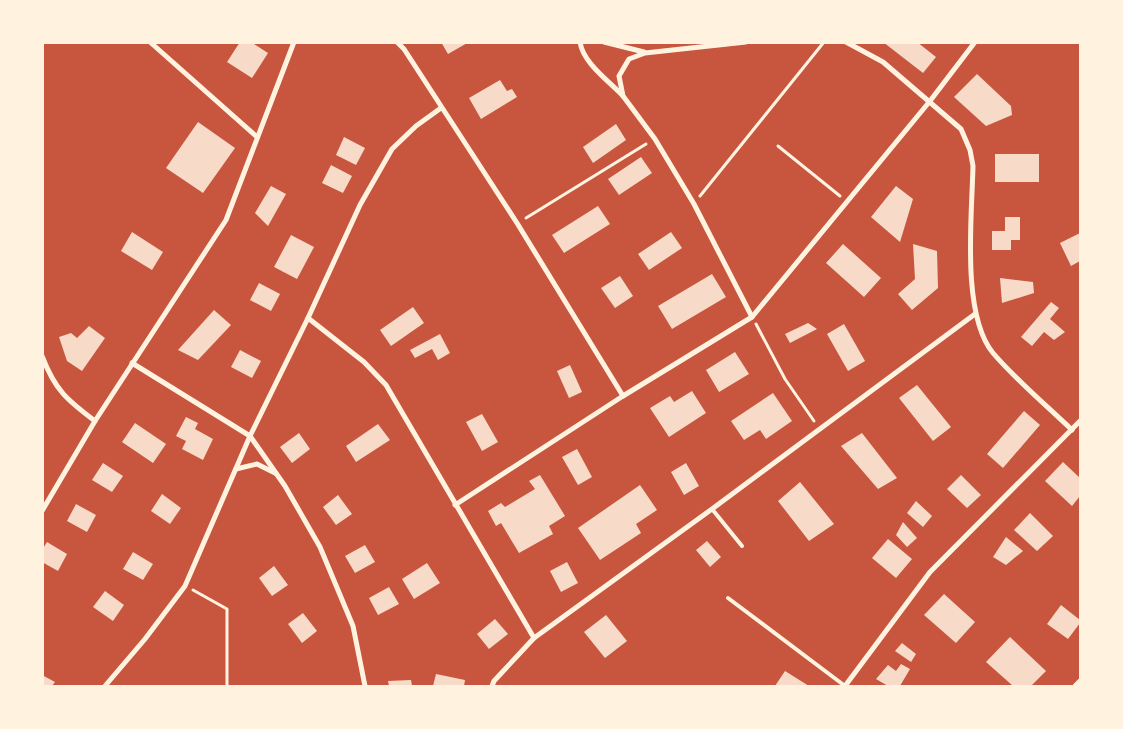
<svg xmlns="http://www.w3.org/2000/svg" width="1123" height="729" font-family="'Fira Sans',sans-serif">
  <rect width="100%" height="100%" fill="#c8553d"/>
  <!-- building -->
  <g fill="#f7dbc8">
    <polygon points="240,42 251,42 268,53 252,78 227,62"/>
    <polygon points="441,42 469,42 448,54"/>
    <polygon points="883,42 917,42 936,57 923,73"/>
    <polygon points="977,74 1011,106 1012,115 986,126 954,97"/>
    <polygon points="500,80 507,91 512,89 517,97 481,119 469,98"/>
    <polygon points="198,122 235,148 203,193 166,168"/>
    <polygon points="616,124 626,140 593,163 583,147"/>
    <polygon points="344,137 365,148 356,165 336,155"/>
    <rect x="995" y="154" width="44" height="28"/>
    <polygon points="641,157 652,173 619,195 608,179"/>
    <polygon points="331,165 352,176 343,193 322,183"/>
    <polygon points="271,186 286,194 268,226 255,213"/>
    <polygon points="896,186 913,199 900,242 871,217"/>
    <polygon points="598,206 610,224 564,253 552,235"/>
    <polygon points="1005,217 1020,217 1020,240 1011,240 1011,250 992,250 992,231 1005,231"/>
    <polygon points="132,232 163,252 152,270 121,251"/>
    <polygon points="671,232 682,248 649,270 638,254"/>
    <polygon points="1080,233 1080,261 1071,266 1060,243"/>
    <polygon points="291,235 314,247 297,279 274,267"/>
    <polygon points="843,244 881,278 864,297 826,263"/>
    <polygon points="913,244 937,251 938,288 912,310 898,294 915,279"/>
    <polygon points="712,274 726,297 672,329 658,306"/>
    <polygon points="620,276 633,296 615,308 601,288"/>
    <polygon points="1000,278 1033,282 1034,293 1002,303"/>
    <polygon points="259,283 280,294 271,311 250,300"/>
    <polygon points="1051,302 1059,308 1050,319 1065,332 1054,340 1044,332 1032,346 1021,337"/>
    <polygon points="413,307 424,323 391,346 380,330"/>
    <polygon points="214,310 231,325 198,360 178,350"/>
    <polygon points="808,323 817,329 790,343 785,334"/>
    <polygon points="844,324 865,361 848,371 827,334"/>
    <polygon points="89,326 105,338 82,371 67,361 59,337 71,333 77,338"/>
    <polygon points="440,334 450,353 438,360 432,349 415,358 410,350"/>
    <polygon points="240,350 261,361 252,378 231,367"/>
    <polygon points="735,352 749,374 719,392 706,370"/>
    <polygon points="570,365 582,392 569,398 557,371"/>
    <polygon points="917,385 951,427 933,441 899,398"/>
    <polygon points="692,391 706,413 669,437 650,408 670,396 674,402"/>
    <polygon points="773,393 792,421 766,439 760,430 744,440 731,421"/>
    <polygon points="1024,411 1040,425 1003,468 987,454"/>
    <polygon points="482,414 498,442 482,451 466,422"/>
    <polygon points="186,417 198,423 195,429 213,439 203,460 182,449 186,441 176,436"/>
    <polygon points="135,423 166,444 153,463 122,442"/>
    <polygon points="378,424 390,440 356,462 346,446"/>
    <polygon points="299,433 310,449 292,463 280,447"/>
    <polygon points="862,433 897,478 878,489 841,446"/>
    <polygon points="577,449 592,477 578,485 562,457"/>
    <polygon points="1063,462 1080,478 1080,496 1072,506 1045,481"/>
    <polygon points="103,463 123,476 112,492 92,480"/>
    <polygon points="686,463 699,486 684,495 671,472"/>
    <polygon points="540,475 565,516 549,526 553,534 519,553 501,523 496,526 488,511 501,503 505,507 535,489 529,481"/>
    <polygon points="961,475 981,495 967,508 947,489"/>
    <polygon points="800,482 834,524 809,541 778,501"/>
    <polygon points="640,485 657,510 636,524 641,533 600,560 578,528"/>
    <polygon points="162,494 181,508 170,524 151,511"/>
    <polygon points="338,495 352,514 336,525 323,507"/>
    <polygon points="916,501 932,516 923,527 907,513"/>
    <polygon points="76,504 96,515 87,532 67,521"/>
    <polygon points="1030,513 1053,536 1037,551 1014,530"/>
    <polygon points="903,522 917,538 907,547 896,535"/>
    <polygon points="1006,537 1023,551 1006,565 993,557"/>
    <polygon points="888,539 912,559 896,578 872,558"/>
    <polygon points="707,541 721,557 710,567 696,550"/>
    <polygon points="47,542 67,554 58,571 42,562 42,550"/>
    <polygon points="365,545 375,562 355,573 345,556"/>
    <polygon points="133,552 153,564 143,580 123,569"/>
    <polygon points="567,562 578,583 561,592 550,571"/>
    <polygon points="427,563 440,583 414,599 402,579"/>
    <polygon points="274,566 288,585 272,596 259,578"/>
    <polygon points="389,587 399,604 378,615 369,598"/>
    <polygon points="105,591 124,605 113,621 93,607"/>
    <polygon points="944,594 975,622 956,643 924,615"/>
    <polygon points="1061,605 1080,620 1080,623 1068,639 1047,624"/>
    <polygon points="303,613 317,631 302,643 288,624"/>
    <polygon points="606,615 627,641 605,658 584,632"/>
    <polygon points="495,619 508,634 489,649 477,634"/>
    <polygon points="1010,637 1046,671 1031,686 1013,686 986,662"/>
    <polygon points="902,643 916,654 911,662 895,651"/>
    <polygon points="901,664 910,669 900,686 888,686 876,679 888,665 896,671"/>
    <polygon points="785,671 809,686 775,686"/>
    <polygon points="436,674 465,680 464,686 433,686"/>
    <polygon points="42,675 55,682 52,686 42,686"/>
    <polygon points="411,680 412,686 389,686 388,681"/>
  </g>
  <g fill="none" stroke-linecap="round" stroke-linejoin="round">
    <!-- path -->
    <g stroke="#fff3e0" stroke-width="3">
      <polyline points="778,146 840,196"/>
      <polyline points="700,196 824,42"/>
      <polyline points="526,218 646,144"/>
      <polyline points="756,324 785,379 814,421"/>
      <polyline points="193,590 227,609 227,686"/>
    </g>
    <!-- service -->
    <g stroke="#fff3e0" stroke-width="4">
      <polyline points="712,509 742,546"/>
      <polyline points="728,598 845,686"/>
    </g>
    <!-- minor -->
    <g stroke="#fff3e0" stroke-width="5">
      <polyline points="150,42 257,137"/>
      <polyline points="397,42 404,49 517,223 623,396"/>
      <path d="M580 42C583 63 609 81 623 96"/>
      <polyline points="604,42 644,52"/>
      <polyline points="746,42 645,53 629,59 619,76 623,96 655,139 694,204 752,317"/>
      <path d="M846 42 883 62 961 129 970 150 973 166C972 215 961 314 993 353 1016 380 1046 405 1072 430"/>
      <polyline points="308,318 364,362 386,385 534,638"/>
      <path d="M42 356C55 390 67 400 95 421"/>
      <polyline points="132,363 250,436 285,486 320,547 353,626 365,686"/>
      <polyline points="236,469 257,464 275,473"/>
      <polyline points="455,505 623,396 752,317 930,101 975,42"/>
      <polyline points="42,511 95,421 226,220 294,42"/>
      <polyline points="105,686 145,639 185,586 250,436 308,318 360,205 392,149 416,126 441,108"/>
      <polyline points="492,686 494,681 534,638 712,509 975,314"/>
      <polyline points="845,686 930,572 1080,421"/>
      <polyline points="1075,686 1080,681"/>
    </g>
  </g>
  <!-- border -->
  <rect width="1123" height="729" fill="none" stroke="#fff3e0" stroke-width="88"/>
</svg>
